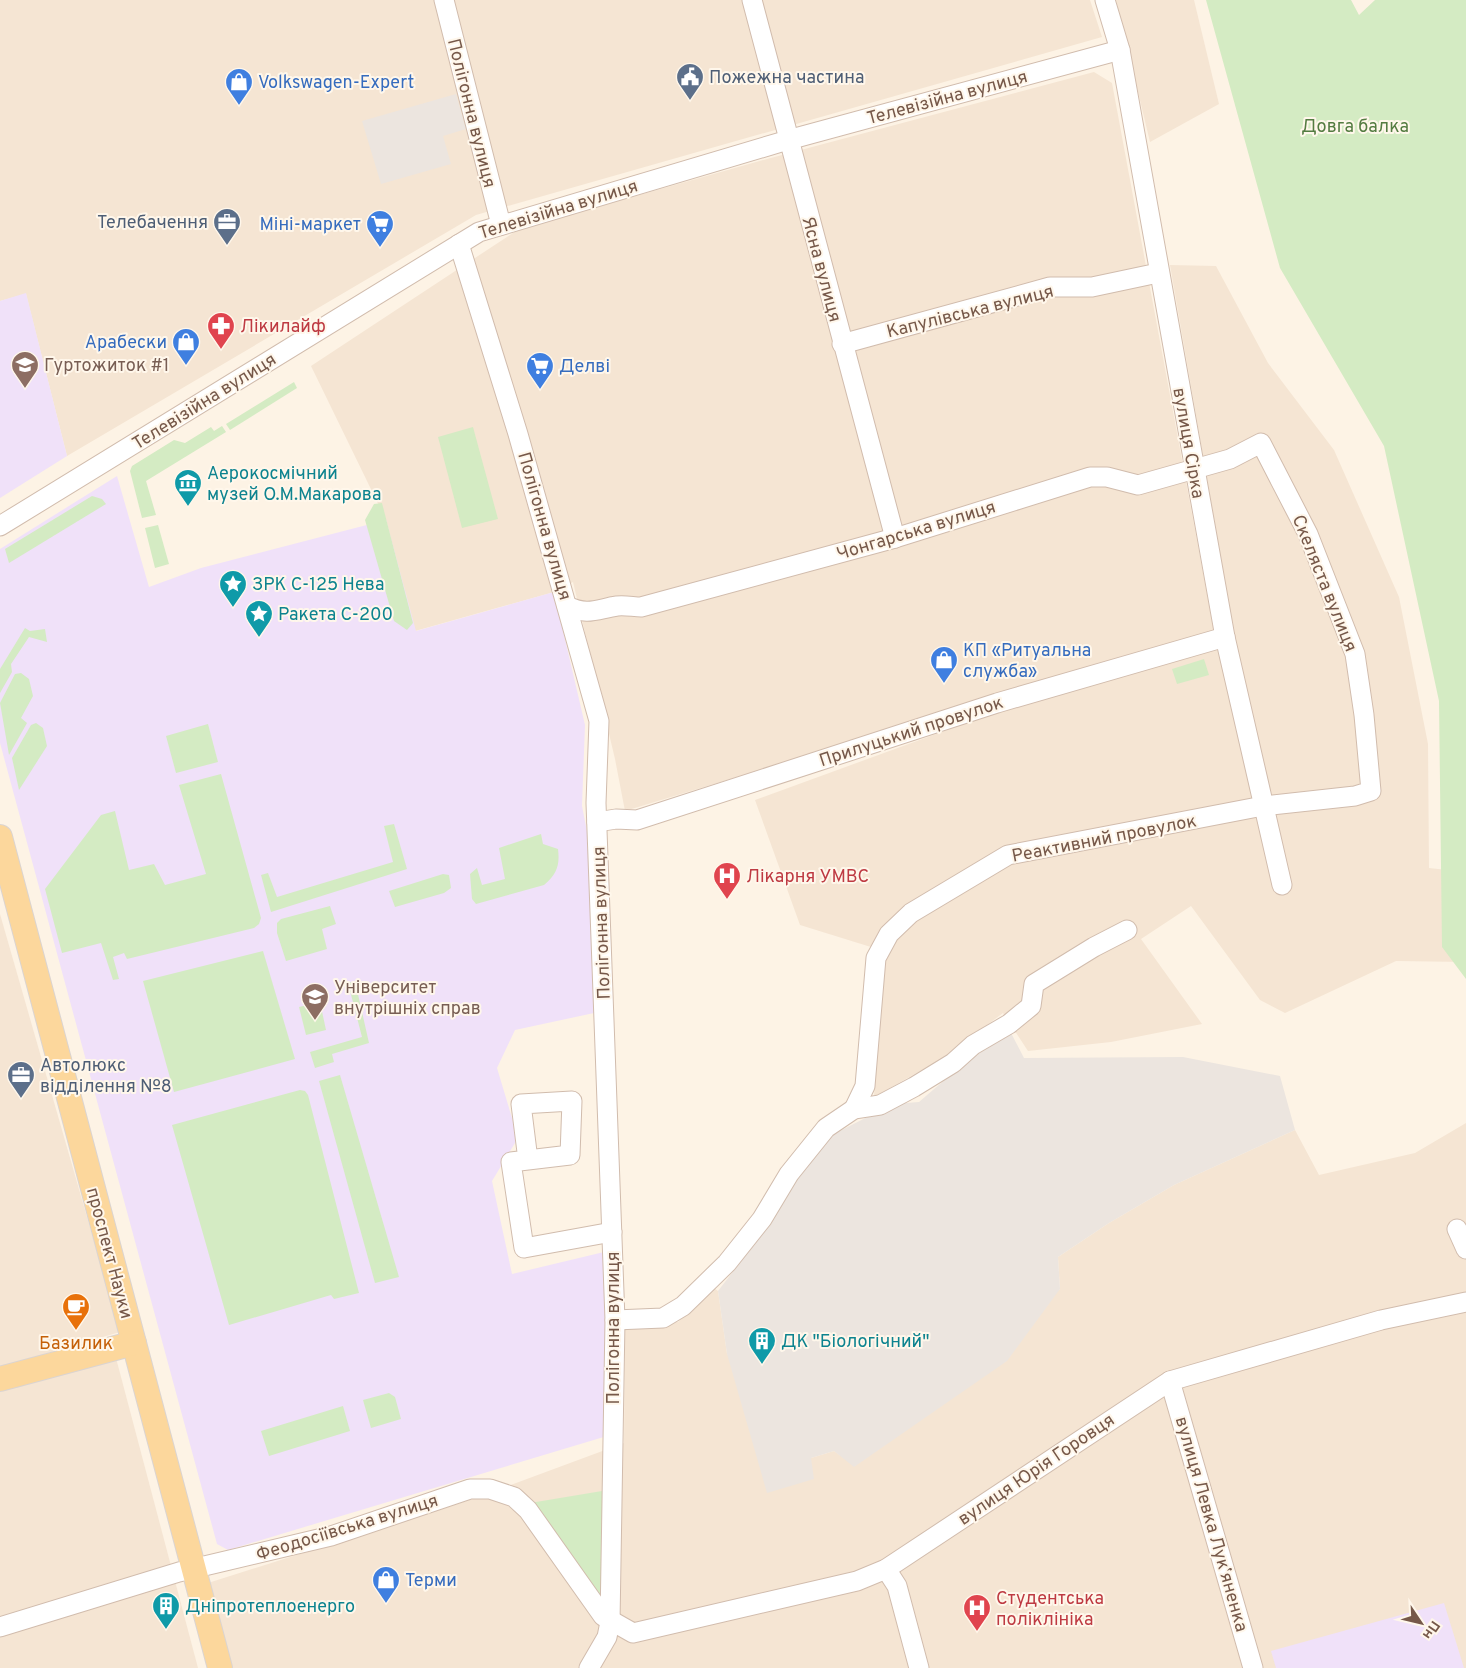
<svg xmlns="http://www.w3.org/2000/svg" width="1466" height="1668" font-family="Overpass,sans-serif">
  <rect width="100%" height="100%" fill="#fdf3e5"/>
  <!-- residential -->
  <g fill="#f5e5d3">
    <polygon points="0,0 1090,0 1102,37 476,215 67,456 26,294 0,301"/>
    <polygon points="1116,0 1194,0 1219,104 1150,142"/>
    <polygon points="1094,72 1112,83 1214,632 625,811 615,759 573,582 554,592 415,631 386,520 311,366 519,229 767,159"/>
    <polygon points="1170,265 1216,266 1268,363 1334,450 1399,597 1428,744 1429,868 1466,872 1466,962 1396,961 1285,1013 1260,1000 1191,906 1141,939 1202,1024 1111,1042 1028,1051 1003,1013 943,1058 874,1097 877,1038 887,952 800,925 755,800 980,718 1234,634"/>
    <polygon points="0,914 120,1332 0,1367"/>
    <polygon points="1466,1123 1466,1668 232,1668 208,1583 473,1499 624,1443 625,1326 678,1322 714,1288 718,1291 727,1354 811,1458 834,1451 855,1466 1060,1289 1058,1257 1109,1223 1174,1185 1295,1130 1319,1175 1415,1153"/>
    <polygon points="116,1358 198,1668 0,1668 0,1389"/>
  </g>
  <!-- industrial -->
  <g fill="#ece5df">
    <polygon points="456,94 466,129 443,136 451,164 381,184 362,121"/>
    <polygon points="1010,1031 1024,1058 1183,1057 1280,1076 1295,1130 1174,1185 1109,1223 1058,1257 1060,1289 1007,1361 854,1467 834,1451 811,1458 814,1479 767,1493 727,1354 718,1291 749,1251 780,1198 826,1138 893,1104 919,1102 983,1047"/>
  </g>
  <!-- education -->
  <g fill="#f0e1f9">
    <polygon points="26,293 67,456 0,498 0,301"/>
    <polygon points="117,476 149,587 201,568 386,520 416,631 554,592 585,725 582,806 590,847 594,1013 515,1030 497,1068 518,1138 492,1181 512,1274 604,1252 607,1436 228,1550 217,1544 0,743 0,549"/>
    <polygon points="1444,1603 1464,1668 1276,1668 1271,1651"/>
  </g>
  <!-- green -->
  <g fill="#d4ebc3">
    <polygon points="1206,0 1351,0 1359,15 1375,0 1466,0 1466,979 1442,947 1439,701 1384,446 1280,268"/>
    <polygon points="294,382 297,388 230,430 226,424"/>
    <polygon points="222,426 226,432 146,481 156,515 142,518 130,471 132,466 174,440 185,443 211,427 214,431"/>
    <polygon points="473,427 498,519 462,528 438,437"/>
    <polygon points="92,496 102,499 106,504 9,563 5,549"/>
    <polygon points="382,503 413,623 407,630 394,621 365,520 374,504"/>
    <polygon points="158,525 169,564 155,568 145,528"/>
    <polygon points="25,628 30,631 45,629 47,642 29,637 11,664 12,672 0,693 0,669"/>
    <polygon points="1204,659 1209,675 1177,684 1172,669"/>
    <polygon points="21,673 29,679 33,696 21,718 27,723 9,755 0,703 15,674"/>
    <polygon points="36,723 43,728 47,746 19,790 12,758 31,725"/>
    <polygon points="208,724 218,762 176,773 166,736"/>
    <polygon points="221,774 261,918 259,924 254,928 127,959 124,953 113,957 119,979 113,980 101,943 62,953 45,889 101,815 115,811 129,870 154,864 165,885 206,874 179,785"/>
    <polygon points="394,824 407,869 271,912 261,875 268,873 277,897 393,862 384,826"/>
    <path d="M541 834 543 844 558 849C560 865 557 874 544 885L476 904 472 899 470 874 477 868 482 885 505 879 499 848Z"/>
    <polygon points="443,874 449,875 451,888 444,893 395,907 389,891"/>
    <polygon points="330,906 336,924 322,929 327,949 286,961 277,933 277,923 281,919"/>
    <polygon points="263,951 295,1059 174,1092 143,981"/>
    <polygon points="355,981 369,1043 332,1054 334,1062 315,1068 310,1052 362,1037 348,983"/>
    <polygon points="320,1002 326,1030 306,1035 299,1007"/>
    <polygon points="340,1075 399,1277 375,1283 319,1081"/>
    <polygon points="300,1090 305,1091 308,1095 359,1293 334,1299 331,1295 229,1325 172,1125"/>
    <polygon points="389,1393 395,1397 401,1419 371,1428 363,1400"/>
    <polygon points="343,1406 350,1431 269,1456 261,1431"/>
    <polygon points="602,1491 604,1605 530,1503"/>
  </g>
  <g fill="none" stroke-linecap="round" stroke-linejoin="round">
    <defs>
      <g id="minor">
        <polyline points="444,0 501,225"/>
        <polyline points="752,0 895,538"/>
        <polyline points="1105,0 1120,50 1225,637 1282,885"/>
        <polyline points="459,244 518,434 599,721 596,803 615,1320 610,1622 607,1637 589,1668"/>
        <polyline points="842,344 1050,287 1092,287 1158,273"/>
        <polyline points="0,526 479,232 788,140 1120,50"/>
        <path d="M567 606C588 616 597 609 617 606 625 605 634 607 641 607L895 538 1090 477H1107L1138 485 1230 459 1261 443 1308 534 1355 654 1364 715 1371 791 1355 796 1263 806 1008 855 911 913 889 934 876 958 865 1086 854 1109"/>
        <polyline points="597,822 616,819 637,820 997,703 1225,637"/>
        <polyline points="528,1160 521,1104 572,1101 570,1155 511,1162 524,1248 612,1232"/>
        <polyline points="1457,1229 1466,1249"/>
        <polyline points="615,1320 663,1318 683,1306 727,1263 762,1219 789,1174 826,1128 854,1109 880,1105 914,1087 953,1063 973,1045 1009,1024 1031,1006 1034,984 1094,947 1127,930"/>
        <polyline points="1170,1381 1253,1668"/>
        <polyline points="886,1569 897,1586 919,1668"/>
        <polyline points="0,1627 179,1572 331,1536 470,1489 490,1489 514,1497 528,1510 603,1616 633,1633 857,1581 886,1569 1170,1381 1381,1320 1466,1302"/>
      </g>
      <g id="major">
        <polyline points="0,837 220,1668"/>
        <polyline points="0,1379 134,1343"/>
      </g>
    </defs>
    <!-- minor casing -->
    <use href="#minor" stroke="#d1bcad" stroke-width="21"/>
    <!-- major casing -->
    <use href="#major" stroke="#dbd4d0" stroke-width="26"/>
    <!-- minor -->
    <use href="#minor" stroke="#fff" stroke-width="19"/>
    <!-- major -->
    <use href="#major" stroke="#fcd79c" stroke-width="24"/>
  </g>
  <!-- icons -->
  <defs>
    <symbol id="civic-pin" viewBox="-11 -11 22 30"><path d="M0 17L-7.5 6A9.5 9.5 0 1 1 7.5 6Z" fill="#5c6f8a" stroke="#fff7eb"/><path d="M-.6-6.5H3V-4.5H.6V-3L4-1V1h2V6H-6V1h2V-1L-.6-3ZM-1.2 2.5V6h2.4V2.5Z" fill="#fff"/></symbol>
    <symbol id="shop-pin" viewBox="-11 -11 22 30"><path d="M0 17L-7.5 6A9.5 9.5 0 1 1 7.5 6Z" fill="#3f7fe0" stroke="#fff7eb"/><path d="M-5-2.5h2.3a2.7 3.5 0 0 1 5.4 0H5L5.5 6h-11ZM-1.5-2.5h3a1.5 2.3 0 0 0-3 0Z" fill="#fff"/></symbol>
    <symbol id="office-pin" viewBox="-11 -11 22 30"><path d="M0 17L-7.5 6A9.5 9.5 0 1 1 7.5 6Z" fill="#5c6f8a" stroke="#fff7eb"/><path d="M-6-3h4V-5.5h4V-3h4V5H-6ZM-1-4.5V-3h2v-1.5ZM-6 0V1H6V0Z" fill="#fff"/></symbol>
    <symbol id="supermarket-pin" viewBox="-11 -11 22 30"><path d="M0 17L-7.5 6A9.5 9.5 0 1 1 7.5 6Z" fill="#3f7fe0" stroke="#fff7eb"/><path d="M-6-5.5h2.5l.6 2H6L4.5 2H-2.5L-4.4-4H-6ZM-1.5 3.2a1.3 1.3 0 1 0 .1 0ZM3 3.2a1.3 1.3 0 1 0 .1 0Z" fill="#fff"/></symbol>
    <symbol id="pharmacy-pin" viewBox="-11 -11 22 30"><path d="M0 17L-7.5 6A9.5 9.5 0 1 1 7.5 6Z" fill="#e0444e" stroke="#fff7eb"/><path d="M-2-6h4v4h4v4h-4v4h-4v-4h-4v-4h4Z" fill="#fff"/></symbol>
    <symbol id="university-pin" viewBox="-11 -11 22 30"><path d="M0 17L-7.5 6A9.5 9.5 0 1 1 7.5 6Z" fill="#8d6e63" stroke="#fff7eb"/><path d="M0-5L7-2L0 1L-7-2ZM-4 1L0 2.5L4 1V4Q0 6-4 4Z" fill="#fff"/></symbol>
    <symbol id="museum-pin" viewBox="-11 -11 22 30"><path d="M0 17L-7.5 6A9.5 9.5 0 1 1 7.5 6Z" fill="#0f9aa8" stroke="#fff7eb"/><path d="M0-6L6-3V-2H-6V-3ZM-5-1h2V3h-2ZM-1-1h2V3h-2ZM3-1h2V3H3ZM-6 4H6V6H-6Z" fill="#fff"/></symbol>
    <symbol id="sight-pin" viewBox="-11 -11 22 30"><path d="M0 17L-7.5 6A9.5 9.5 0 1 1 7.5 6Z" fill="#0f9aa8" stroke="#fff7eb"/><path d="M0-6L1.8-2.2L6-1.7L2.9 1.2L3.7 5.4L0 3.3L-3.7 5.4L-2.9 1.2L-6-1.7L-1.8-2.2Z" fill="#fff"/></symbol>
    <symbol id="hospital-pin" viewBox="-11 -11 22 30"><path d="M0 17L-7.5 6A9.5 9.5 0 1 1 7.5 6Z" fill="#e0444e" stroke="#fff7eb"/><path d="M-5-5h3v3.5h4V-5h3V5h-3V1.5h-4V5h-3Z" fill="#fff"/></symbol>
    <symbol id="cafe-pin" viewBox="-11 -11 22 30"><path d="M0 17L-7.5 6A9.5 9.5 0 1 1 7.5 6Z" fill="#e8710a" stroke="#fff7eb"/><path d="M-5.5-4.5H6V0H3Q3 3.5 0 3.5H-2.5Q-5.5 3.5-5.5 0ZM3-3.2v2h1.7v-2ZM-6 4.5H4V6H-6Z" fill="#fff"/></symbol>
    <symbol id="building-pin" viewBox="-11 -11 22 30"><path d="M0 17L-7.5 6A9.5 9.5 0 1 1 7.5 6Z" fill="#0f9aa8" stroke="#fff7eb"/><path d="M-4-6H4V6H1V3H-1V6H-4ZM-2.5-4.3h1.7v1.8h-1.7ZM.8-4.3h1.7v1.8H.8ZM-2.5-1h1.7V.8h-1.7ZM.8-1h1.7V.8H.8Z" fill="#fff"/></symbol>
  </defs>
  <g fill-rule="evenodd">
    <use href="#civic-pin" x="674" y="61" width="32" height="43"/>
    <use href="#shop-pin" x="223" y="66" width="32" height="43"/>
    <use href="#office-pin" x="211" y="206" width="32" height="43"/>
    <use href="#supermarket-pin" x="364" y="208" width="32" height="43"/>
    <use href="#pharmacy-pin" x="205" y="310" width="32" height="43"/>
    <use href="#shop-pin" x="170" y="326" width="32" height="43"/>
    <use href="#university-pin" x="9" y="349" width="32" height="43"/>
    <use href="#supermarket-pin" x="524" y="350" width="32" height="43"/>
    <use href="#museum-pin" x="172" y="467" width="32" height="43"/>
    <use href="#sight-pin" x="217" y="568" width="32" height="43"/>
    <use href="#sight-pin" x="243" y="598" width="32" height="43"/>
    <use href="#shop-pin" x="928" y="644" width="32" height="43"/>
    <use href="#hospital-pin" x="711" y="860" width="32" height="43"/>
    <use href="#university-pin" x="299" y="981" width="32" height="43"/>
    <use href="#office-pin" x="5" y="1059" width="32" height="43"/>
    <use href="#cafe-pin" x="60" y="1291" width="32" height="43"/>
    <use href="#building-pin" x="746" y="1325" width="32" height="43"/>
    <use href="#shop-pin" x="370" y="1564" width="32" height="43"/>
    <use href="#building-pin" x="150" y="1590" width="32" height="43"/>
    <use href="#hospital-pin" x="961" y="1592" width="32" height="43"/>
  </g>
  <g text-anchor="middle" stroke-width="4" stroke-linejoin="round" paint-order="stroke">
    <!-- service labels -->
    <g font-size="18" fill="#4e5e75" stroke="#fff7eb" text-anchor="start">
      <text x="709" y="83">Пожежна частина</text>
      <text x="208" y="228" text-anchor="end">Телебачення</text>
      <text x="40" y="1071">Автолюкс<tspan x="40" dy="21">відділення №8</tspan></text>
    </g>
    <!-- shop labels -->
    <g font-size="18" fill="#366cbe" stroke="#fff7eb" text-anchor="start">
      <text x="258" y="88">Volkswagen-Expert</text>
      <text x="361" y="230" text-anchor="end">Міні-маркет</text>
      <text x="167" y="348" text-anchor="end">Арабески</text>
      <text x="559" y="372">Делві</text>
      <text x="963" y="656">КП «Ритуальна<tspan x="963" dy="21">служба»</tspan></text>
      <text x="405" y="1586">Терми</text>
    </g>
    <!-- street labels -->
    <g font-size="18" fill="#765849" stroke="#fff7eb">
      <text transform="translate(947 97) rotate(-15)" y="6">Телевізійна вулиця</text>
      <text transform="translate(472 113) rotate(76)" y="6">Полігонна вулиця</text>
      <text transform="translate(558 209) rotate(-17)" y="6">Телевізійна вулиця</text>
      <text transform="translate(822 269) rotate(75)" y="6">Ясна вулиця</text>
      <text transform="translate(970 311) rotate(-14)" y="6">Капулівська вулиця</text>
      <text transform="translate(204 401) rotate(-32)" y="6">Телевізійна вулиця</text>
      <text transform="translate(1189 443) rotate(80)" y="6">вулиця Сірка</text>
      <text transform="translate(545 526) rotate(74)" y="6">Полігонна вулиця</text>
      <text transform="translate(916 530) rotate(-17)" y="6">Чонгарська вулиця</text>
      <text transform="translate(1325 583) rotate(68)" y="6">Скеляста вулиця</text>
      <text transform="translate(911 731) rotate(-18)" y="6">Прилуцький провулок</text>
      <text transform="translate(1104 838) rotate(-11)" y="6">Реактивний провулок</text>
      <text transform="translate(601 923) rotate(-92)" y="6">Полігонна вулиця</text>
      <text transform="translate(110 1253) rotate(75)" y="6">проспект Науки</text>
      <text transform="translate(613 1328) rotate(-90)" y="6">Полігонна вулиця</text>
      <text transform="translate(1036 1469) rotate(-34)" y="6">вулиця Юрія Горовця</text>
      <text transform="translate(1212 1524) rotate(74)" y="6">вулиця Левка Лукʼяненка</text>
      <text transform="translate(347 1527) rotate(-17)" y="6">Феодосіївська вулиця</text>
    </g>
    <!-- park labels -->
    <g font-size="18" fill="#547c41" stroke="#fff7eb">
      <text x="1355" y="132">Довга балка</text>
    </g>
    <!-- health labels -->
    <g font-size="18" fill="#be3a42" stroke="#fff7eb" text-anchor="start">
      <text x="240" y="332">Лікилайф</text>
      <text x="746" y="882">Лікарня УМВС</text>
      <text x="996" y="1604">Студентська<tspan x="996" dy="21">поліклініка</tspan></text>
    </g>
    <!-- education labels -->
    <g font-size="18" fill="#785e54" stroke="#fff7eb" text-anchor="start">
      <text x="44" y="371">Гуртожиток #1</text>
      <text x="334" y="993">Університет<tspan x="334" dy="21">внутрішніх справ</tspan></text>
    </g>
    <!-- culture labels -->
    <g font-size="18" fill="#0d838f" stroke="#fff7eb" text-anchor="start">
      <text x="207" y="479">Аерокосмічний<tspan x="207" dy="21">музей О.М.Макарова</tspan></text>
      <text x="252" y="590">ЗРК С-125 Нева</text>
      <text x="278" y="620">Ракета С-200</text>
      <text x="781" y="1347">ДК "Біологічний"</text>
      <text x="185" y="1612">Дніпротеплоенерго</text>
    </g>
    <!-- food labels -->
    <g font-size="18" fill="#c56008" stroke="#fff7eb">
      <text x="76" y="1349">Базилик</text>
    </g>
  </g>
  <!-- north arrow -->
  <g transform="translate(1421 1623) rotate(125)" stroke="#fff7eb" stroke-width="4" paint-order="stroke">
  <path d="M0-4L9 19L0 12L-9 19Z" fill="#765849"/>
  <text y="-8" font-size="14" font-weight="bold" text-anchor="middle" fill="#765849">Пн</text>
  </g>
</svg>
